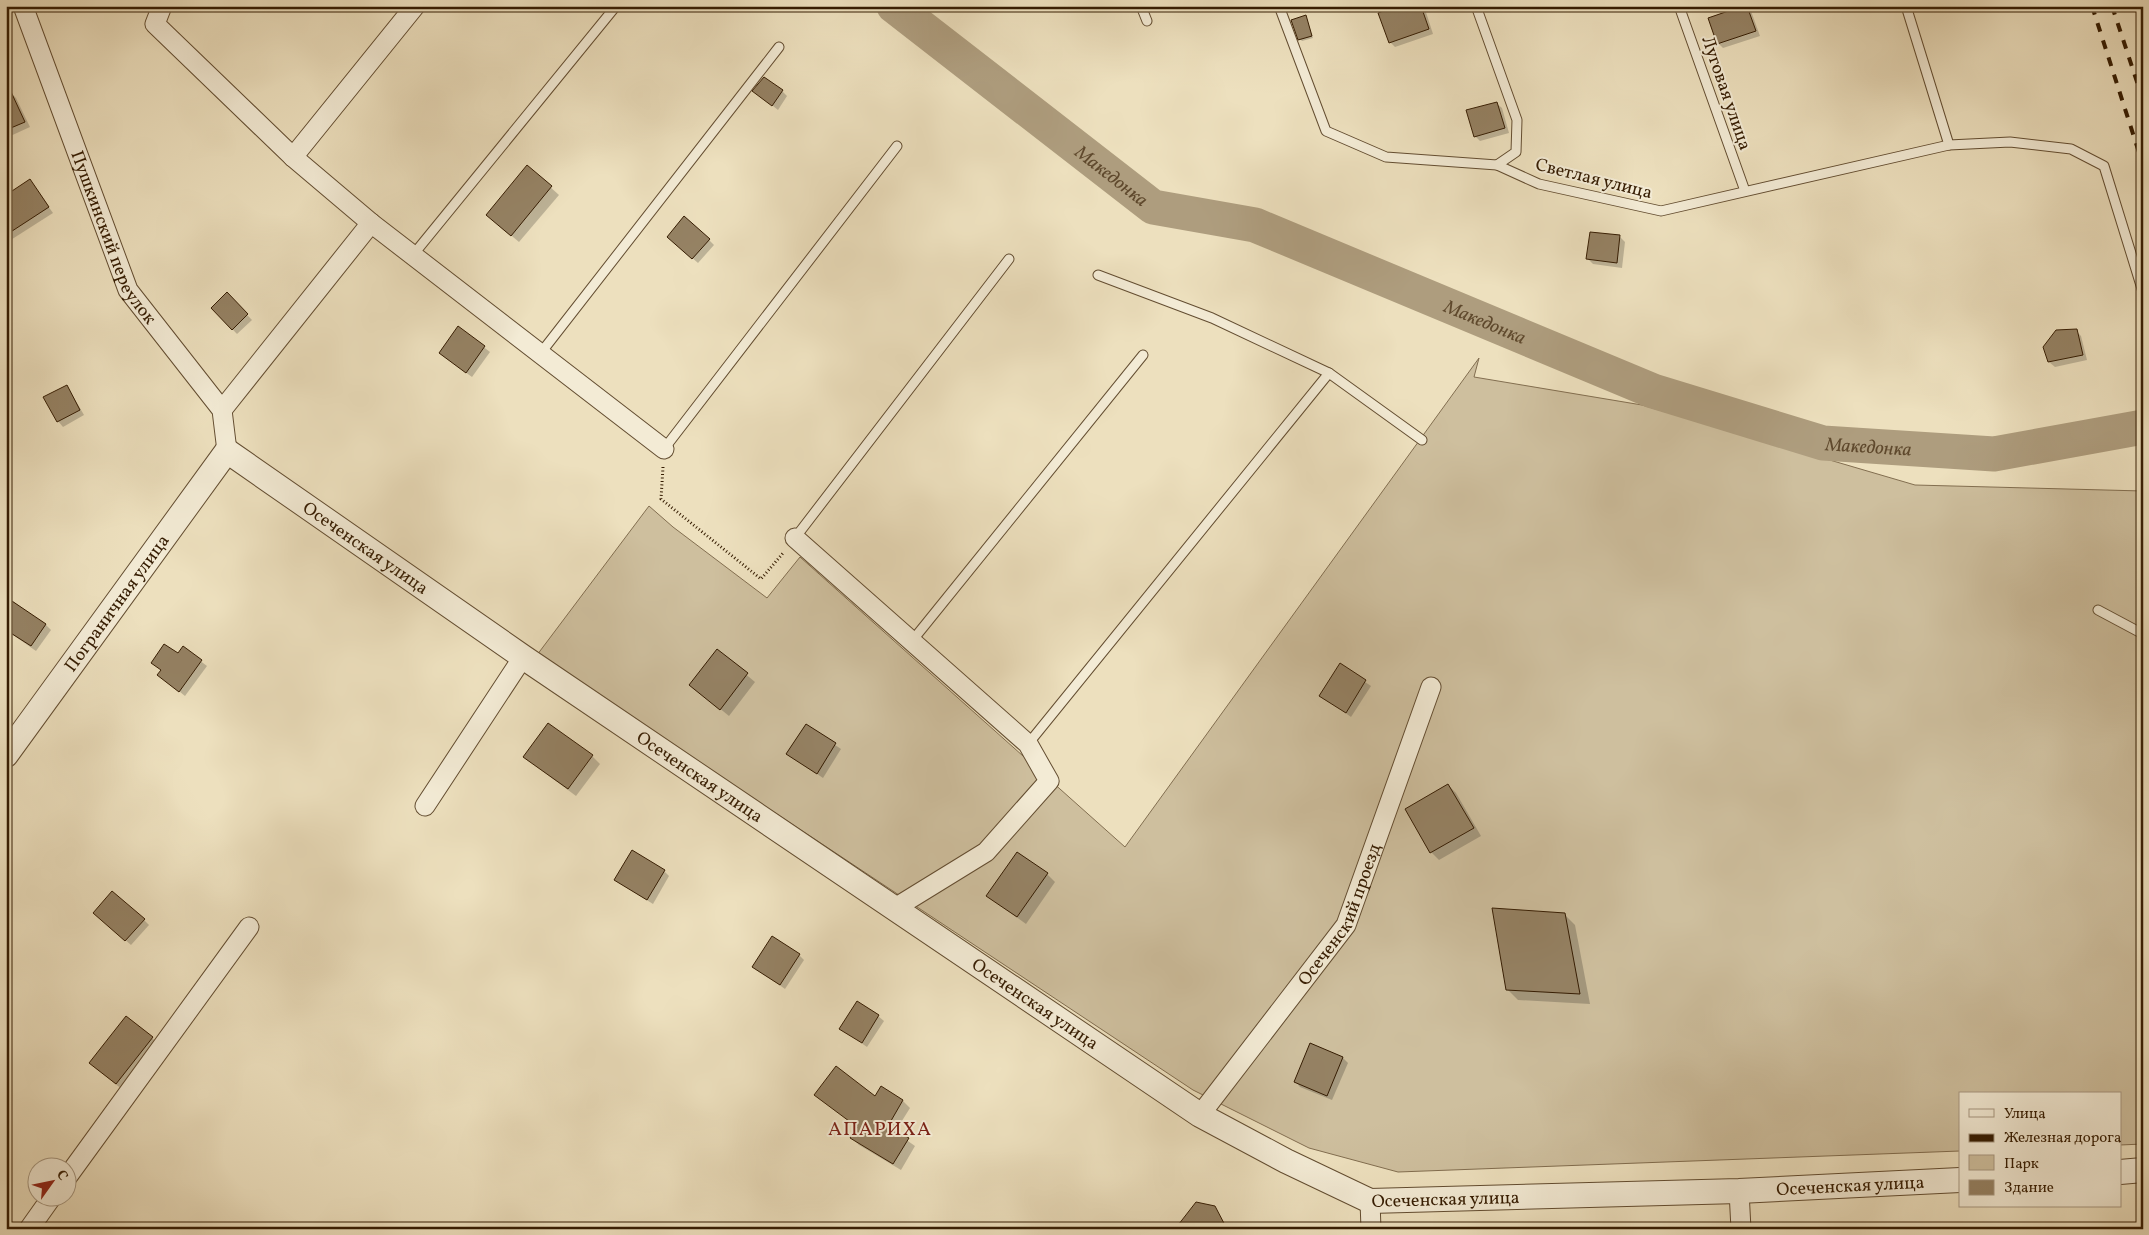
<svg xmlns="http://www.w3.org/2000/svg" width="2149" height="1235" font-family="Vollkorn,serif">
  <rect width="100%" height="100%" fill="#ede0be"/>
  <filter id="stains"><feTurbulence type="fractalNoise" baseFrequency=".004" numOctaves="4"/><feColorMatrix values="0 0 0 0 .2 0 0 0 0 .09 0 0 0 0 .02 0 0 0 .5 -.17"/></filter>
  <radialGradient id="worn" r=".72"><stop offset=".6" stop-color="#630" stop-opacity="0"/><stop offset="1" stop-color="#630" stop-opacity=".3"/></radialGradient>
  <!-- green -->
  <polygon fill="#cebf9e" stroke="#826e50" points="1479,358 1474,377 1642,405 1915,485 2143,491 2143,1144 2120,1145 2120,1094 1960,1094 1960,1151 1398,1172 1309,1148 1193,1090 537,655 649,506 673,527 767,598 800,557 1125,847"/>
  <!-- shadow -->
  <g fill="#0003">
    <polygon points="1400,6 1424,6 1433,34 1395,47 1390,42"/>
    <polygon points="1746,6 1751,11 1760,36 1723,48 1718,43"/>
    <polygon points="1305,16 1313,38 1302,41 1300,39"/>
    <polygon points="754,91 782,91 787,96 778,110"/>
    <polygon points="11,93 16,98 30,127 6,138 6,95"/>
    <polygon points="1496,103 1502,108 1509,133 1480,141 1475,136"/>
    <polygon points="528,167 559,195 519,242 495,222"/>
    <polygon points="30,181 53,213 6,243 6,197"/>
    <polygon points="1620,237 1625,242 1622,268 1593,264 1588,259"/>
    <polygon points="709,240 714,245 698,263 674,242"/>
    <polygon points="227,294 252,320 237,334 212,308"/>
    <polygon points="459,328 490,352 472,377 446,358"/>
    <polygon points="2076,331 2081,336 2087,360 2055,367 2049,362 2044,347"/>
    <polygon points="67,386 84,415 63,427 58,421"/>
    <polygon points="45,624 51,630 36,651 6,630"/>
    <polygon points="183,648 207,666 185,696 159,675"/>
    <polygon points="718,651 755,682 729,716 691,685"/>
    <polygon points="1340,665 1371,686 1351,717 1321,695"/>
    <polygon points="806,725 841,749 823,778 788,754"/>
    <polygon points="592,756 600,764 576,796 524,757"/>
    <polygon points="1448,785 1456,793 1481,836 1439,860 1431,852"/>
    <polygon points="664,871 669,876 653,904 615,880"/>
    <polygon points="1047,874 1055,882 1026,924 988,896"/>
    <polygon points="1564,914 1575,925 1590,1004 1518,1000 1507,989"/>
    <polygon points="100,918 144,920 149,925 131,945"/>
    <polygon points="799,955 804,960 785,989 754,967"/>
    <polygon points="878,1016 884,1021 867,1047 841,1029"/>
    <polygon points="152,1038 160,1045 124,1091 90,1063"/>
    <polygon points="1311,1044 1343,1058 1348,1063 1332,1100 1300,1087 1295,1081"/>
    <polygon points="881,1088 903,1101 910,1108 895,1132 915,1146 901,1170 859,1145 852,1138"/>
    <polygon points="1214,1207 1228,1229 1177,1229"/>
  </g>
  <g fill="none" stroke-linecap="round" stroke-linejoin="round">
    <!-- river -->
    <path stroke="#ae9d7e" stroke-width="35" id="s1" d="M894 6 1153 207 1255 225 1653 391 1823 443 1994 454 2143 427"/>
  </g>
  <!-- building -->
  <g fill="#958264" stroke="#351c02">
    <polygon points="1397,6 1421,6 1429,29 1389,43 1378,13"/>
    <polygon points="1743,6 1747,6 1756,31 1717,44 1708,18"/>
    <polygon points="1306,15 1312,36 1298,40 1291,20"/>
    <polygon points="764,77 783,90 772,106 752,91"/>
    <polygon points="6,81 25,122 6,130"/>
    <polygon points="1497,102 1505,128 1474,137 1466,110"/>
    <polygon points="527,165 552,186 511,236 486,215"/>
    <polygon points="30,179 49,207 6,235 6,195"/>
    <polygon points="684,216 710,239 692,259 667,237"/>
    <polygon points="1590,232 1620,235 1617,263 1586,259"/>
    <polygon points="227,292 248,314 232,330 211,308"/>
    <polygon points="458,326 485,346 466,373 439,353"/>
    <polygon points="2077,329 2083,355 2048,362 2043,347 2056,330"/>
    <polygon points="67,385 80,410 57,422 43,397"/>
    <polygon points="6,597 46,624 31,646 6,630"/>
    <polygon points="164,644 178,653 183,646 202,660 179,692 157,675 161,670 151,663"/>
    <polygon points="717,649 748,673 720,710 689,685"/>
    <polygon points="1340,663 1366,680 1346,713 1319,696"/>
    <polygon points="548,723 593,755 568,789 523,757"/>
    <polygon points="806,724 836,743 817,774 786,754"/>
    <polygon points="1448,784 1474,828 1430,853 1405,809"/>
    <polygon points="632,850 665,870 647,900 614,880"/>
    <polygon points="1017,852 1048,873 1017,917 986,896"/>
    <polygon points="112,891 145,919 125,941 93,913"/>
    <polygon points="1492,908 1565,913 1580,994 1506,990"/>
    <polygon points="772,936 800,954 780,985 752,967"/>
    <polygon points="857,1001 879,1015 862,1043 839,1029"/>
    <polygon points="126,1016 153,1037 116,1084 89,1063"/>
    <polygon points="1310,1043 1343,1057 1327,1096 1294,1082"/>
    <polygon points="836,1066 875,1096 881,1086 903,1100 888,1126 909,1138 893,1164 850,1138 857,1127 814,1095"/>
    <polygon points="1196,1202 1215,1206 1227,1229 1175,1229"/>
  </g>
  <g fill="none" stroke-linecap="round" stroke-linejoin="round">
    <defs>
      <g id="service">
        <polyline points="1141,6 1147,21"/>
        <polyline points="1279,6 1326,131 1386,157 1497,165 1539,184 1661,211 1949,145 2010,142 2071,149 2104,166 2143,292"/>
        <polyline points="1476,6 1517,120 1516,152 1497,165"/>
        <polyline points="1679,6 1745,191"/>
        <polyline points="1906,6 1949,145"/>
        <polyline points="413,255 616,6"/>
        <polyline points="1098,275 1212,318 1329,373 1422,440"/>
        <polyline points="540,354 779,47"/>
        <polyline points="664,449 897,146"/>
        <polyline points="795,538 1009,259"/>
        <polyline points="2098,610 2143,634"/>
        <polyline points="912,641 1143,355"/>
        <polyline points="1028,744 1329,373"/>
      </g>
      <g id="minor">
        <path id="s2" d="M23 6 128 290 222 410 227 451"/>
        <polyline points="162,6 155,24 293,157 371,223 664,449"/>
        <polyline points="293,157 415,6"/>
        <polyline points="222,410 371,223"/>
        <polyline points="795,538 1028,744 1049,781 986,852 895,908"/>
        <polyline points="425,806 523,657"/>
        <path id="s3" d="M1200 1115 1346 925 1431 687"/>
        <polyline points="68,1176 249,927"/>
        <polyline points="1739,1191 1741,1229"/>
        <polyline points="1370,1201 1371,1229"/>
        <polyline points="29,1229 51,1198"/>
      </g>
      <g id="tertiary">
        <path id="s4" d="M6 755 227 451 523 657 1200 1115 1286 1161 1370 1201 1739 1191 1960 1180"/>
        <polyline points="2120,1172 2143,1170"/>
      </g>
    </defs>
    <!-- service casing -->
    <use href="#service" stroke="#634d31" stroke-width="11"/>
    <!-- minor casing -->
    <use href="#minor" stroke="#634d31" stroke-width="21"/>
    <!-- tertiary casing -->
    <use href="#tertiary" stroke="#634d31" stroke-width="26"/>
    <!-- path -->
    <polyline stroke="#351c02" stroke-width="3" stroke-dasharray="1 2.5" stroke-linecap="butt" points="663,467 661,499 761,579 784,552"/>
    <!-- service -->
    <use href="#service" stroke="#f3ebd5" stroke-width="9"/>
    <!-- minor -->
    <use href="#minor" stroke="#f3ebd5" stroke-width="19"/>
    <!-- tertiary -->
    <use href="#tertiary" stroke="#f3ebd5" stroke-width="24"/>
    <!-- rail -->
    <g stroke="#351c02" stroke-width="4" stroke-dasharray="9 9" stroke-linecap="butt">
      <polyline points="2092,6 2143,165"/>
      <polyline points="2112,6 2143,100"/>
    </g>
  </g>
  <g text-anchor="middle" stroke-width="4" stroke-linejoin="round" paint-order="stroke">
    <!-- street labels -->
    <g font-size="18" fill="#351c02" stroke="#f3ebd5">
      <text transform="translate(1727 93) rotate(71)" y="6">Луговая улица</text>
      <text transform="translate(1594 178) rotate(14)" y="6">Светлая улица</text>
      <text dy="6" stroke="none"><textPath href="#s2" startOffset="249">Пушкинский переулок</textPath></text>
      <text dy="6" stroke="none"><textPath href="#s4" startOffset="545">Осеченская улица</textPath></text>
      <text dy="6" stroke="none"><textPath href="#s4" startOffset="188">Пограничная улица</textPath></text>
      <text dy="6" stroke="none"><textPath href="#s4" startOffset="950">Осеченская улица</textPath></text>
      <text dy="6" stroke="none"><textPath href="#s3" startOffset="246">Осеченский проезд</textPath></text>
      <text dy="6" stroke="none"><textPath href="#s4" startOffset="1355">Осеченская улица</textPath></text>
      <text dy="6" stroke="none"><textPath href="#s4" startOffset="2225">Осеченская улица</textPath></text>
      <text dy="6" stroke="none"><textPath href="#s4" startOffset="1820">Осеченская улица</textPath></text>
    </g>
    <!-- water labels -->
    <g font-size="19" font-style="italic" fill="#5f492d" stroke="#f3ebd5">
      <text dy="7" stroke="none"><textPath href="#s1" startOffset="276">Македонка</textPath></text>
      <text dy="7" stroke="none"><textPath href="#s1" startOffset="681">Македонка</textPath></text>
      <text dy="7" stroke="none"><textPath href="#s1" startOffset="1086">Македонка</textPath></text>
    </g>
    <!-- quarter labels -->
    <g font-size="20" letter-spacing="1" fill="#7a1f14" stroke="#f3ebd5">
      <text x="880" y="1135">АПАРИХА</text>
    </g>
  </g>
  <!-- margin -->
  <rect width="2149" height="1235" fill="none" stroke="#ede0be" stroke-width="25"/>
  <rect x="8" y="8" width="2134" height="1220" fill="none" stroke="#351c02" stroke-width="2.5"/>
  <rect x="12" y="12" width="2124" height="1210" fill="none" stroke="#351c02"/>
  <!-- legend -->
  <rect x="1959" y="1092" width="162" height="115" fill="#f3ebd5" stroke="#a79881"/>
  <rect x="1969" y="1109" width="25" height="8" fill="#f3ebd5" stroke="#a79881"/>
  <text x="2004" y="1118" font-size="15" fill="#351c02">Улица</text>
  <rect x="1969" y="1134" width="25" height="8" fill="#351c02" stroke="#a79881"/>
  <text x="2004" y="1142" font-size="15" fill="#351c02">Железная дорога</text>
  <rect x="1969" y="1155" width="25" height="15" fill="#cebf9e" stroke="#a79881"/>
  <text x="2004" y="1168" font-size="15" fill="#351c02">Парк</text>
  <rect x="1969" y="1180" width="25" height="15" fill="#958264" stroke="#a79881"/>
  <text x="2004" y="1192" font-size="15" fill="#351c02">Здание</text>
  <!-- north arrow -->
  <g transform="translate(52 1182) rotate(57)"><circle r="24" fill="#f3ebd5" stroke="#a79881"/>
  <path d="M0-4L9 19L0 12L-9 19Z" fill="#8f2418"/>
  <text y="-8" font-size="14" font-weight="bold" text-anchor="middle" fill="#351c02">С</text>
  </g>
  <rect width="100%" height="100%" filter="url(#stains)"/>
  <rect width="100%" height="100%" fill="url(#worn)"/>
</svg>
